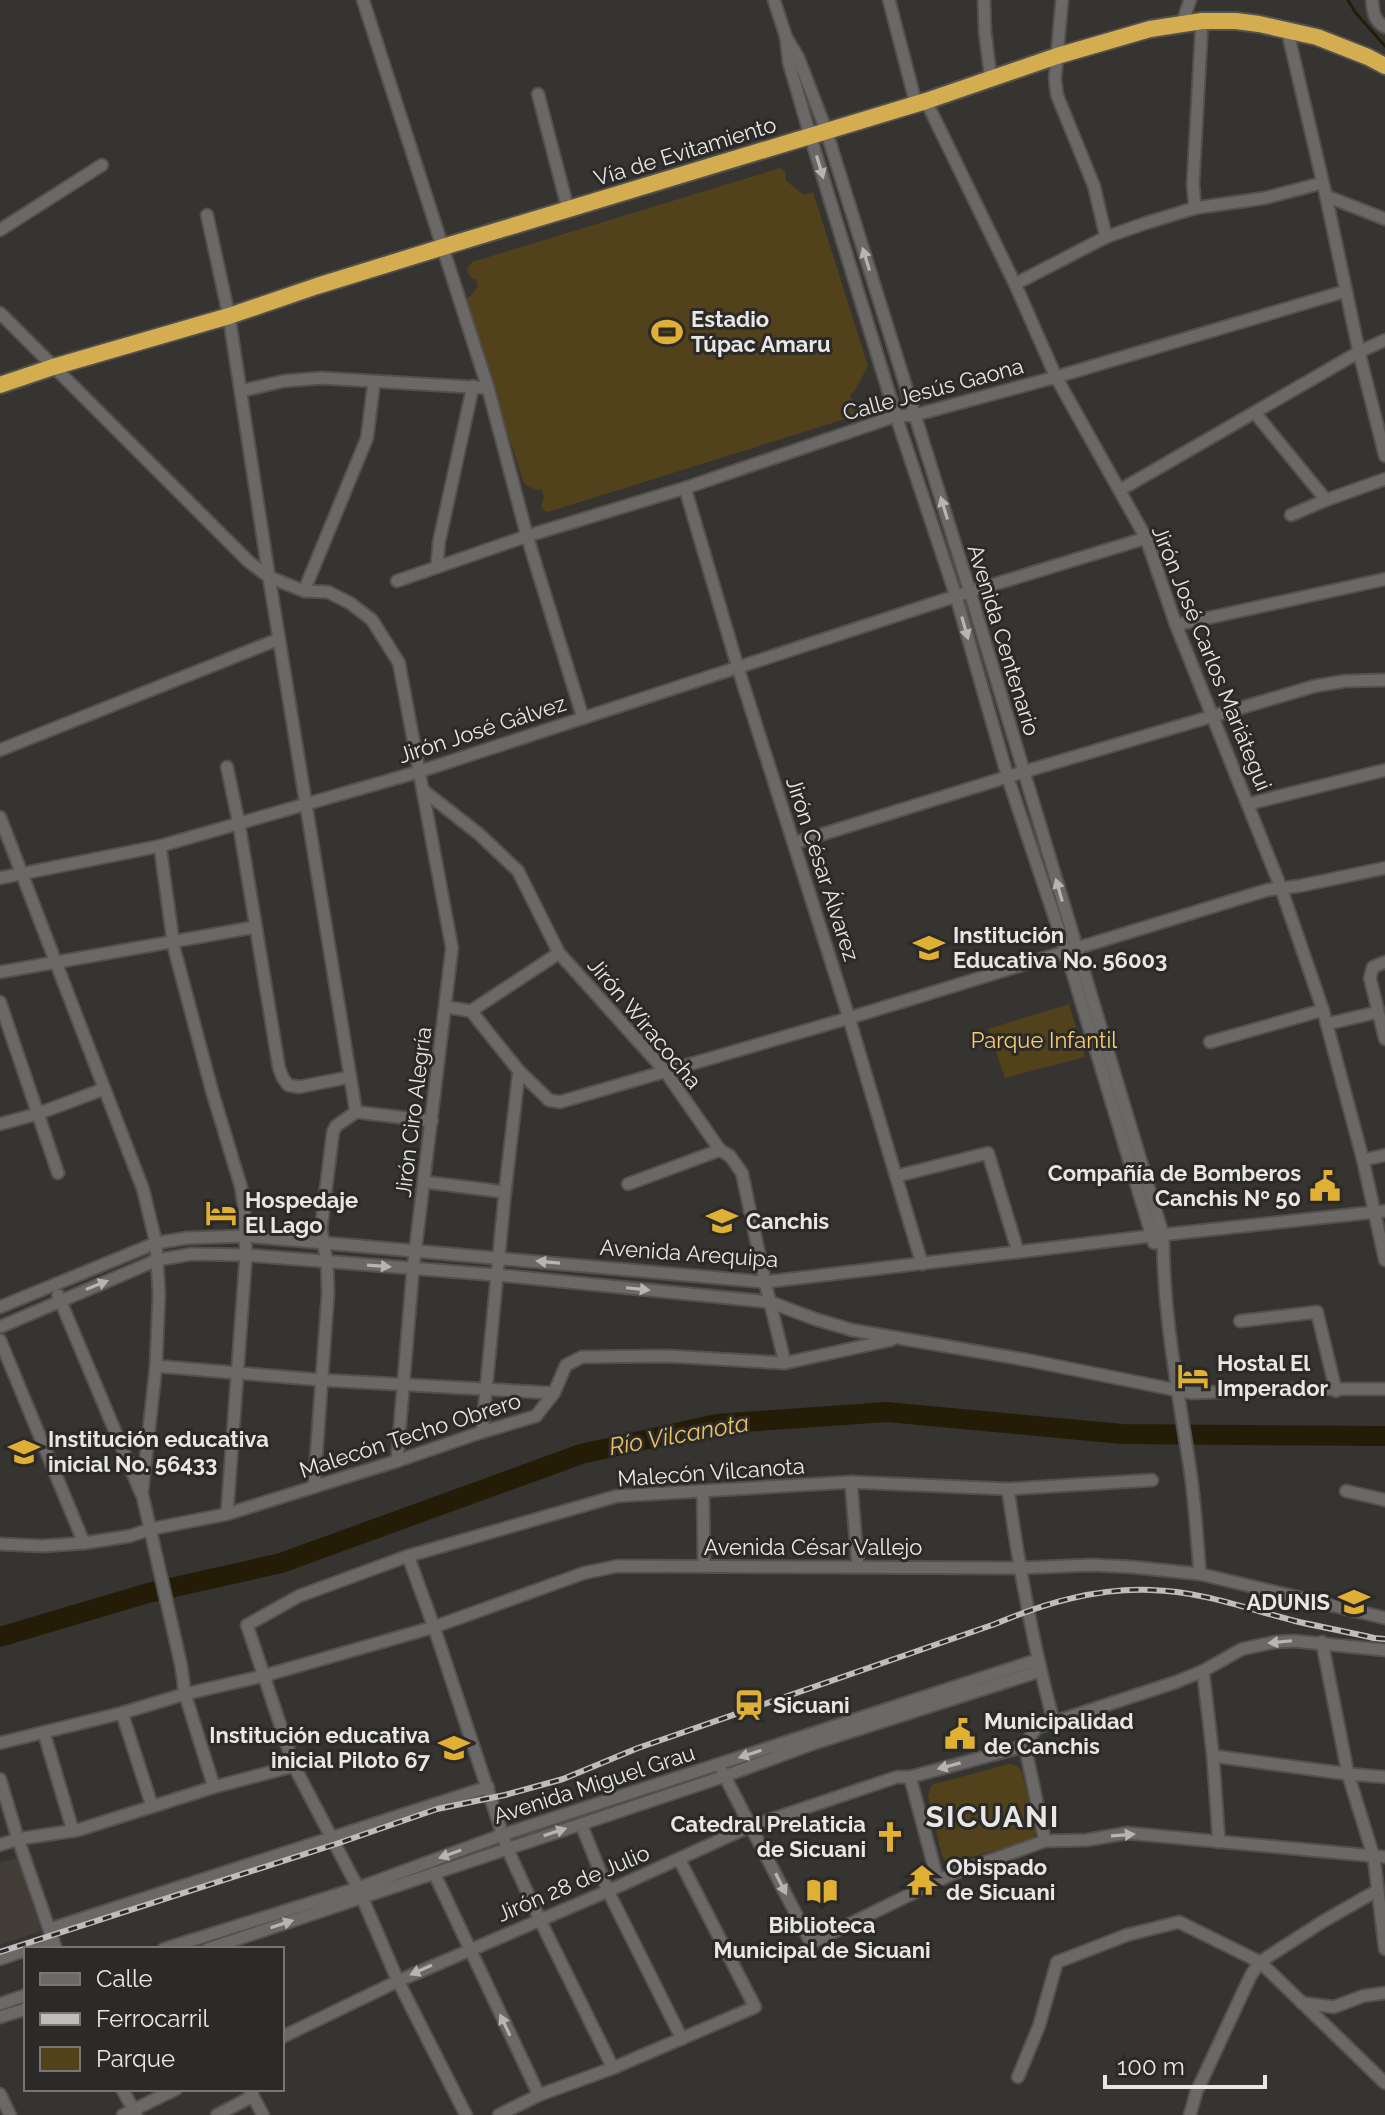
<svg xmlns="http://www.w3.org/2000/svg" width="1385" height="2115" font-family="Raleway,sans-serif">
  <rect width="100%" height="100%" fill="#353431"/>
  <!-- built -->
  <polygon fill="#423e37" points="17,1858 41,1931 0,1945 0,1863"/>
  <!-- green -->
  <g fill="#52421b">
    <polygon points="780,168 786,172 785,180 804,195 813,192 868,366 854,392 850,394 853,405 859,407 858,415 548,512 544,511 541,505 544,498 542,489 536,490 524,484 465,298 470,296 478,287 476,279 472,278 468,273 467,269 472,262"/>
    <polygon points="1069,1004 1085,1057 1005,1078 988,1029"/>
    <polygon points="1009,1764 1017,1766 1022,1772 1036,1832 1034,1838 1028,1842 956,1861 947,1861 942,1856 928,1796 931,1785"/>
  </g>
  <g fill="none" stroke-linecap="round" stroke-linejoin="round">
    <!-- stream -->
    <polyline stroke="#251c08" stroke-width="3" points="1348,0 1355,12 1385,46"/>
    <!-- river -->
    <polyline stroke="#251c08" stroke-width="20" points="0,1637 148,1593 281,1563 581,1454 716,1424 887,1412 1122,1434 1385,1436"/>
    <defs>
      <g id="minor">
        <polyline points="363,0 488,388 527,536 583,718"/>
        <polyline points="774,0 786,37 789,63 810,135 896,416 956,596 1008,778 1066,951 1154,1243"/>
        <polyline points="889,0 916,104"/>
        <polyline points="984,0 985,32 991,80"/>
        <polyline points="1062,0 1055,79 1057,95 1094,186 1106,237"/>
        <path d="M1372 0C1373 12 1374 21 1385 27"/>
        <polyline points="1182,24 1190,0"/>
        <polyline points="1287,29 1326,196 1359,352 1385,456"/>
        <path d="M786 37 798 57 826 130 970 592 1163 1235C1163 1313 1178 1391 1190 1469 1195 1503 1197 1539 1200 1574"/>
        <polyline points="538,94 568,209"/>
        <polyline points="926,101 1015,284 1056,377 1146,538 1176,625 1281,888 1323,1010 1363,1160 1385,1260"/>
        <polyline points="1326,196 1385,219"/>
        <polyline points="1195,208 1193,184 1202,21"/>
        <polyline points="207,215 229,316 269,577 356,1112"/>
        <polyline points="0,230 102,165"/>
        <polyline points="1015,284 1106,237 1146,223 1195,208 1265,198 1322,183"/>
        <polyline points="0,313 248,561 269,577 304,591 328,592 350,603 372,620 399,663 452,948 413,1269 397,1461"/>
        <polyline points="241,391 284,381 321,378 488,388"/>
        <polyline points="1255,413 1326,500"/>
        <polyline points="685,488 738,668 849,1018 922,1264"/>
        <polyline points="1120,490 1359,352 1385,340"/>
        <polyline points="1291,515 1326,500 1385,479"/>
        <polyline points="437,567 439,542 473,386"/>
        <polyline points="397,581 527,536 685,488 896,416 915,415 1056,377 1346,291"/>
        <polyline points="304,591 367,438 374,382"/>
        <polyline points="1176,625 1385,579"/>
        <polyline points="0,750 279,639"/>
        <polyline points="227,767 239,824 279,1068 283,1078 288,1085 299,1087 350,1077"/>
        <polyline points="424,791 479,834 518,871 559,953 665,1071 720,1150 730,1156 742,1173 765,1282 785,1363"/>
        <polyline points="1248,804 1385,770"/>
        <polyline points="0,817 143,1189 156,1243 159,1294 156,1366 142,1493 181,1665 185,1694 214,1787"/>
        <polyline points="794,843 1023,772 1315,686 1345,681 1385,680"/>
        <polyline points="160,846 174,948 212,1091 241,1187 244,1207 246,1255 227,1514"/>
        <polyline points="0,878 160,846 418,772 956,596 1146,538"/>
        <polyline points="1385,962 1373,967 1370,978 1385,1039"/>
        <polyline points="0,972 256,927"/>
        <polyline points="0,1002 58,1173"/>
        <polyline points="446,1007 471,1011 519,1071 549,1100 560,1102 849,1018 1267,890 1299,886 1385,868"/>
        <polyline points="471,1011 559,953"/>
        <polyline points="1327,1024 1378,1012"/>
        <polyline points="1210,1042 1323,1010"/>
        <polyline points="356,1112 432,1121"/>
        <polyline points="0,1124 37,1114 104,1089"/>
        <polyline points="1363,1160 1385,1155"/>
        <polyline points="897,1176 988,1153 1018,1252"/>
        <polyline points="425,1182 505,1192"/>
        <polyline points="628,1184 720,1150"/>
        <polyline points="58,1295 141,1493"/>
        <polyline points="0,1307 156,1243 187,1238 247,1236 765,1282 1151,1236 1385,1211"/>
        <polyline points="1240,1321 1317,1312 1336,1391"/>
        <polyline points="0,1327 157,1260 192,1254 246,1255 497,1275 770,1302 815,1319 852,1330 1027,1360 1191,1393 1299,1389 1385,1389"/>
        <polyline points="0,1340 84,1543"/>
        <polyline points="156,1366 322,1380 554,1393"/>
        <polyline points="482,1432 505,1192 519,1071"/>
        <polyline points="851,1482 858,1567"/>
        <polyline points="314,1487 328,1293 327,1263 321,1229 333,1132 336,1126 356,1112"/>
        <path d="M1008 1489C1019 1568 1033 1645 1054 1723"/>
        <polyline points="703,1491 704,1566"/>
        <polyline points="1346,1491 1385,1500"/>
        <polyline points="0,1544 42,1546 84,1543 130,1536 151,1529 227,1514 397,1461 482,1432 536,1416 554,1393 566,1365 582,1357 667,1356 785,1363 891,1340"/>
        <polyline points="408,1556 434,1627 507,1848 540,1920 613,2068"/>
        <polyline points="1322,1642 1348,1774 1374,1858 1385,1949"/>
        <polyline points="1203,1671 1213,1756 1219,1842"/>
        <polyline points="122,1713 152,1806"/>
        <polyline points="44,1733 73,1831"/>
        <polyline points="0,1743 122,1713 185,1694 263,1676 434,1627 584,1573 618,1566 1019,1568 1092,1565 1132,1567 1200,1574 1385,1618"/>
        <polyline points="1025,1746 1036,1728 1176,1682 1203,1671 1242,1649 1275,1642 1294,1641 1385,1650"/>
        <polyline points="1025,1746 1045,1841"/>
        <polyline points="1213,1756 1348,1774 1385,1777"/>
        <polyline points="722,1771 811,1943 952,1874 1045,1841 1087,1840 1127,1833 1385,1857"/>
        <polyline points="910,1777 938,1881"/>
        <polyline points="0,1779 18,1839 56,1949"/>
        <polyline points="581,1824 608,1891 682,2039"/>
        <polyline points="0,1845 18,1839 78,1830 214,1787 294,1766"/>
        <polyline points="434,1873 539,2095"/>
        <polyline points="50,1929 488,1787"/>
        <polyline points="28,1949 53,1940"/>
        <polyline points="164,1949 358,1888 502,1835 1037,1660"/>
        <polyline points="208,1949 725,1776 812,1744 1040,1671"/>
        <polyline points="0,1959 26,1950"/>
        <polyline points="1302,2003 1334,2007 1363,1996 1385,1993"/>
        <polyline points="0,2004 26,1995"/>
        <polyline points="0,2017 26,2009"/>
        <polyline points="282,2037 398,1981 608,1891 751,1826 897,1777 910,1777 1025,1746"/>
        <polyline points="1018,2077 1039,2026 1057,1962 1127,1935 1179,1922 1260,1962 1385,2083"/>
        <polyline points="122,2089 136,2114"/>
        <polyline points="249,2089 263,2115"/>
        <polyline points="0,2094 10,2115"/>
        <polyline points="123,2115 176,2089"/>
        <polyline points="217,2115 253,2096"/>
        <polyline points="466,2115 398,1981 358,1888 294,1766 247,1625 299,1596 408,1556 617,1496 851,1482 1008,1489 1152,1480"/>
        <polyline points="499,2115 539,2095 613,2068 755,2007 679,1859"/>
        <polyline points="1190,2115 1196,2093 1251,1975 1260,1962 1322,1922 1378,1890"/>
      </g>
      <polyline id="highway" points="0,385 53,367 229,316 317,286 443,247 926,101 1057,56 1150,29 1202,21 1236,21 1259,24 1317,37 1368,57 1385,66"/>
    </defs>
    <!-- minor casing -->
    <use href="#minor" stroke="#52514e" stroke-width="15"/>
    <!-- highway casing -->
    <use href="#highway" stroke="#52514e" stroke-width="20"/>
    <!-- minor -->
    <use href="#minor" stroke="#6b6967" stroke-width="11"/>
    <!-- highway -->
    <use href="#highway" stroke="#d4ad51" stroke-width="16"/>
    <defs>
      <path id="rail" d="M0 1952 336 1844 437 1809 505 1795 563 1779 638 1748 995 1624C1045 1603 1096 1588 1151 1590 1200 1591 1248 1609 1295 1621 1321 1627 1348 1632 1374 1638L1385 1639"/>
    </defs>
    <!-- rail casing -->
    <use href="#rail" stroke="#bebdbb" stroke-width="6"/>
    <!-- rail -->
    <use href="#rail" stroke="#2b2a28" stroke-width="3" stroke-dasharray="9" stroke-linecap="butt"/>
  </g>
  <!-- one-way arrows -->
  <defs><path id="oneway-solid" d="M-6-.8H1V-3.2L6.5 0L1 3.2V.8H-6Z" transform="scale(2)"/></defs>
  <g fill="#b6b5b3">
    <use href="#oneway-solid" transform="translate(820 167) rotate(73)"/>
    <use href="#oneway-solid" transform="translate(866 259) rotate(-107)"/>
    <use href="#oneway-solid" transform="translate(944 508) rotate(-107)"/>
    <use href="#oneway-solid" transform="translate(965 628) rotate(74)"/>
    <use href="#oneway-solid" transform="translate(1059 890) rotate(-106)"/>
    <use href="#oneway-solid" transform="translate(548 1262) rotate(-175)"/>
    <use href="#oneway-solid" transform="translate(379 1266) rotate(4)"/>
    <use href="#oneway-solid" transform="translate(97 1285) rotate(-22)"/>
    <use href="#oneway-solid" transform="translate(638 1289) rotate(6)"/>
    <use href="#oneway-solid" transform="translate(1280 1642) rotate(174)"/>
    <use href="#oneway-solid" transform="translate(750 1754) rotate(162)"/>
    <use href="#oneway-solid" transform="translate(949 1766) rotate(165)"/>
    <use href="#oneway-solid" transform="translate(555 1832) rotate(-18)"/>
    <use href="#oneway-solid" transform="translate(1123 1835) rotate(-4)"/>
    <use href="#oneway-solid" transform="translate(450 1854) rotate(160)"/>
    <use href="#oneway-solid" transform="translate(781 1884) rotate(63)"/>
    <use href="#oneway-solid" transform="translate(282 1924) rotate(-18)"/>
    <use href="#oneway-solid" transform="translate(421 1970) rotate(156)"/>
    <use href="#oneway-solid" transform="translate(505 2025) rotate(-115)"/>
  </g>
  <!-- icons -->
  <defs>
    <symbol id="stadium-bare" viewBox="-9 -9 18 18"><path d="M0-5a6.5 5 0 1 0 0 10a6.5 5 0 1 0 0-10ZM-3.5-1.8h7v3.6h-7Z" fill="#e0b034" stroke="#2b2a28" stroke-width="2.5" paint-order="stroke"/></symbol>
    <symbol id="school-bare" viewBox="-9 -9 18 18"><path d="M0-5L7-2L0 1L-7-2ZM-4 1L0 2.5L4 1V4Q0 6-4 4Z" fill="#e0b034" stroke="#2b2a28" stroke-width="2.5" paint-order="stroke"/></symbol>
    <symbol id="civic-bare" viewBox="-9 -9 18 18"><path d="M-.6-6.5H3V-4.5H.6V-3L4-1V1h2V6H-6V1h2V-1L-.6-3ZM-1.2 2.5V6h2.4V2.5Z" fill="#e0b034" stroke="#2b2a28" stroke-width="2.5" paint-order="stroke"/></symbol>
    <symbol id="hotel-bare" viewBox="-9 -9 18 18"><path d="M-6-4.5h1.5V1H6V5H4.5V3h-9V5H-6ZM-4 0a1.8 1.8 0 1 1 3.6 0ZM.5 0V-2.5h3Q6-2.5 6 0Z" fill="#e0b034" stroke="#2b2a28" stroke-width="2.5" paint-order="stroke"/></symbol>
    <symbol id="station-bare" viewBox="-9 -9 18 18"><path d="M-3-6H3Q5-6 5-4V2Q5 4 3 4L4.5 6H3L1.5 4h-3L-3 6H-4.5L-3 4Q-5 4-5 2V-4Q-5-6-3-6ZM-3.5-4v3h7v-3ZM-3.5 1v1.5H-2V1ZM2 1v1.5H3.5V1Z" fill="#e0b034" stroke="#2b2a28" stroke-width="2.5" paint-order="stroke"/></symbol>
    <symbol id="church-bare" viewBox="-9 -9 18 18"><path d="M-1.2-6h2.4v3.5h3.3v2.4h-3.3V6h-2.4V-.1h-3.3v-2.4h3.3Z" fill="#e0b034" stroke="#2b2a28" stroke-width="2.5" paint-order="stroke"/></symbol>
    <symbol id="temple-bare" viewBox="-9 -9 18 18"><path d="M0-6L5-2H3V0L6.5 2.5H4V6H1.5V3h-3V6H-4V2.5H-6.5L-3 0V-2H-5Z" fill="#e0b034" stroke="#2b2a28" stroke-width="2.5" paint-order="stroke"/></symbol>
    <symbol id="library-bare" viewBox="-9 -9 18 18"><path d="M-6-4Q-3-5.5-.7-3.5V5Q-3 3-6 4ZM6-4Q3-5.5 .7-3.5V5Q3 3 6 4Z" fill="#e0b034" stroke="#2b2a28" stroke-width="2.5" paint-order="stroke"/></symbol>
  </defs>
  <g fill-rule="evenodd">
    <use href="#stadium-bare" x="645" y="310" width="44" height="44"/>
    <use href="#school-bare" x="907" y="926" width="44" height="44"/>
    <use href="#civic-bare" x="1303" y="1164" width="44" height="44"/>
    <use href="#hotel-bare" x="199" y="1191" width="44" height="44"/>
    <use href="#school-bare" x="700" y="1199" width="44" height="44"/>
    <use href="#hotel-bare" x="1171" y="1354" width="44" height="44"/>
    <use href="#school-bare" x="2" y="1430" width="44" height="44"/>
    <use href="#school-bare" x="1332" y="1580" width="44" height="44"/>
    <use href="#station-bare" x="727" y="1683" width="44" height="44"/>
    <use href="#civic-bare" x="938" y="1712" width="44" height="44"/>
    <use href="#school-bare" x="432" y="1726" width="44" height="44"/>
    <use href="#church-bare" x="868" y="1815" width="44" height="44"/>
    <use href="#temple-bare" x="900" y="1858" width="44" height="44"/>
    <use href="#library-bare" x="800" y="1869" width="44" height="44"/>
  </g>
  <g text-anchor="middle" stroke-width="6" stroke-linejoin="round" paint-order="stroke">
    <!-- street labels -->
    <g font-size="22" fill="#e8e7e5" stroke="#2b2a28">
      <text transform="translate(685 151) rotate(-17)" y="8">Vía de Evitamiento</text>
      <text transform="translate(933 389) rotate(-15)" y="8">Calle Jesús Gaona</text>
      <text transform="translate(1004 640) rotate(73)" y="8">Avenida Centenario</text>
      <text transform="translate(1212 658) rotate(68)" y="8">Jirón José Carlos Mariátegui</text>
      <text transform="translate(482 729) rotate(-18)" y="8">Jirón José Gálvez</text>
      <text transform="translate(823 869) rotate(72)" y="8">Jirón César Álvarez</text>
      <text transform="translate(645 1023) rotate(50)" y="8">Jirón Wiracocha</text>
      <text transform="translate(413 1112) rotate(-83)" y="8">Jirón Ciro Alegría</text>
      <text transform="translate(689 1253) rotate(4)" y="8">Avenida Arequipa</text>
      <text transform="translate(410 1435) rotate(-18)" y="8">Malecón Techo Obrero</text>
      <text transform="translate(711 1472) rotate(-4)" y="8">Malecón Vilcanota</text>
      <text x="813" y="1555">Avenida César Vallejo</text>
      <text transform="translate(594 1784) rotate(-18)" y="8">Avenida Miguel Grau</text>
      <text transform="translate(573 1883) rotate(-23)" y="8">Jirón 28 de Julio</text>
    </g>
    <!-- poi labels -->
    <g font-size="22" font-weight="bold" fill="#e8e7e5" stroke="#2b2a28" text-anchor="start">
      <text x="691" y="327">Estadio<tspan x="691" dy="25">Túpac Amaru</tspan></text>
      <text x="953" y="943">Institución<tspan x="953" dy="25">Educativa No. 56003</tspan></text>
      <text x="1301" y="1181" text-anchor="end">Compañía de Bomberos<tspan x="1301" dy="25">Canchis Nº 50</tspan></text>
      <text x="245" y="1208">Hospedaje<tspan x="245" dy="25">El Lago</tspan></text>
      <text x="746" y="1229">Canchis</text>
      <text x="1217" y="1371">Hostal El<tspan x="1217" dy="25">Imperador</tspan></text>
      <text x="48" y="1447">Institución educativa<tspan x="48" dy="25">inicial No. 56433</tspan></text>
      <text x="1330" y="1610" text-anchor="end">ADUNIS</text>
      <text x="773" y="1713">Sicuani</text>
      <text x="984" y="1729">Municipalidad<tspan x="984" dy="25">de Canchis</tspan></text>
      <text x="430" y="1743" text-anchor="end">Institución educativa<tspan x="430" dy="25">inicial Piloto 67</tspan></text>
      <text x="866" y="1832" text-anchor="end">Catedral Prelaticia<tspan x="866" dy="25">de Sicuani</tspan></text>
      <text x="946" y="1875">Obispado<tspan x="946" dy="25">de Sicuani</tspan></text>
      <text x="822" y="1933" text-anchor="middle">Biblioteca<tspan x="822" dy="25">Municipal de Sicuani</tspan></text>
    </g>
    <!-- park labels -->
    <g font-size="22" fill="#f7ce72" stroke="#2b2a28">
      <text x="1044" y="1048">Parque Infantil</text>
    </g>
    <!-- water labels -->
    <g font-size="24" font-style="italic" fill="#eac266" stroke="#2b2a28">
      <text transform="translate(679 1435) rotate(-10)" y="8">Río Vilcanota</text>
    </g>
    <!-- district labels -->
    <g font-size="30" font-weight="bold" letter-spacing="2" fill="#e8e7e5" stroke="#2b2a28">
      <text x="993" y="1827">SICUANI</text>
    </g>
  </g>
  <!-- legend -->
  <rect x="24" y="1947" width="260" height="144" fill="#2b2a28" stroke="#777674" stroke-width="2"/>
  <rect x="40" y="1973" width="40" height="12" fill="#6b6967" stroke="#777674" stroke-width="2"/>
  <text x="96" y="1987" font-size="24" fill="#e8e7e5">Calle</text>
  <rect x="40" y="2013" width="40" height="12" fill="#bebdbb" stroke="#777674" stroke-width="2"/>
  <text x="96" y="2027" font-size="24" fill="#e8e7e5">Ferrocarril</text>
  <rect x="40" y="2047" width="40" height="24" fill="#52421b" stroke="#777674" stroke-width="2"/>
  <text x="96" y="2067" font-size="24" fill="#e8e7e5">Parque</text>
  <!-- scale -->
  <path d="M1105 2075v12h160v-12" fill="none" stroke="#e8e7e5" stroke-width="4"/>
  <text x="1117" y="2075" font-size="24" fill="#e8e7e5" stroke="#2b2a28" stroke-width="6" paint-order="stroke">100 m</text>
</svg>
